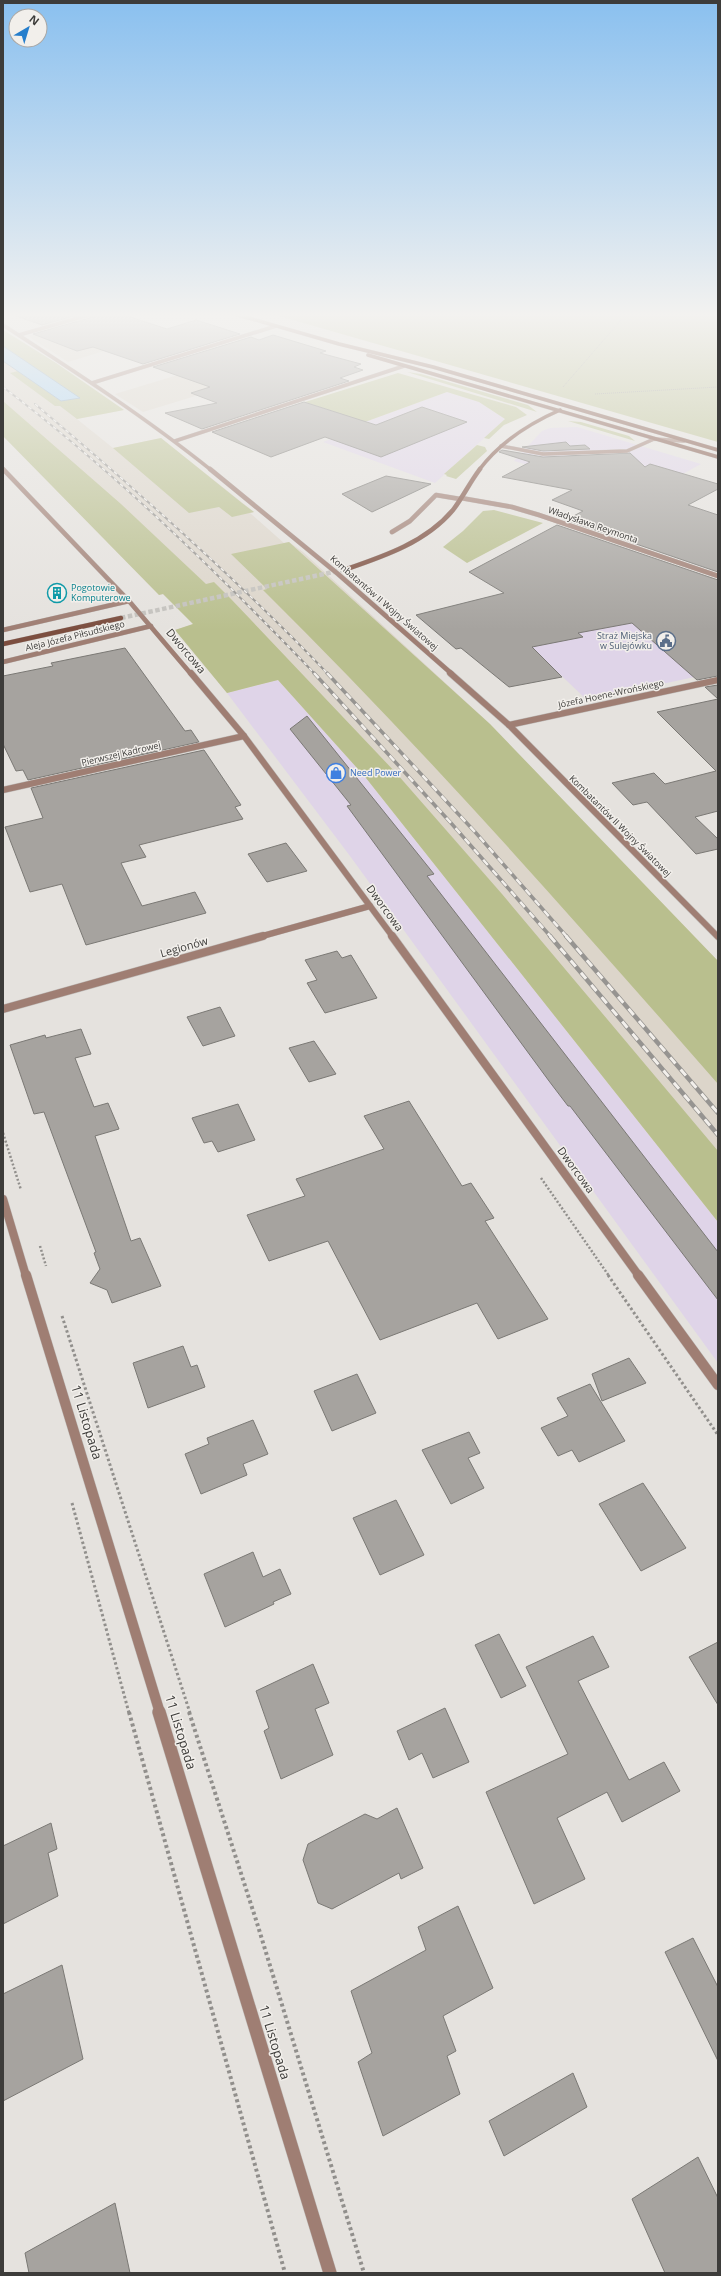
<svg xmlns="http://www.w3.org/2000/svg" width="721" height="2276" font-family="'Open Sans',sans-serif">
  <rect width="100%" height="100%" fill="#e5e2de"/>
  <!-- commercial -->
  <g fill="#dfd4e8">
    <polygon points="447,392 479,402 505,419 435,483 323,442 370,424 365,422"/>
    <polygon points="577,427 701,464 648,493 584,481 514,461 542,431 550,428"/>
    <polygon points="658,614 718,672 587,700 526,642"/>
    <polygon points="278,680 366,778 718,1222 718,1363 350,856 227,693"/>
  </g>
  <!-- built -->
  <g fill="#dcd5ca">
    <polygon points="57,326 105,342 127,344 68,362 28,336"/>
    <polygon points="3,330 56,363 124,410 77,419 113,448 161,438 254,512 250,513 284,543 289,542 303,552 490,724 718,961 718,1222 366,778 278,680 227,693 175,630 193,624 163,594 159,595 3,436"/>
    <polygon points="181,374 238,383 143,412 115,394"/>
  </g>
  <!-- green -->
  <g fill="#b9bf8e">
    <polygon points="265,312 718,312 718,442"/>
    <polygon points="3,330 56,363 124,410 77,419 60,406 55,406 10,373 18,371 61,401 79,398 3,346"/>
    <polygon points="407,372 421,374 528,405 537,412"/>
    <polygon points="398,373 516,407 527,415 504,425 489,439 484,438 505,419 479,402 447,392 365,422 305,402"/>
    <polygon points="3,401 121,504 206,584 214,582 231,599 397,774 502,894 718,1151 718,1222 366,778 278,680 227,693 175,630 193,624 163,594 159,595 3,436"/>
    <polygon points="568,421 581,422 629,436 635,441"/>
    <polygon points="161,438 242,503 254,512 232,517 219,507 189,513 113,448"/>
    <polygon points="477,445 485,447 487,451 456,479 446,476 447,475 444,474"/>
    <polygon points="494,510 543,523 467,563 443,547 463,531 483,511"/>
    <path d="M289 542 490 724 718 961V1084C571 916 423 748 263 590L267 589 231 554Z"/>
  </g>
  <!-- water -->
  <polygon fill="#9dd1fa" stroke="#80a4c0" points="3,346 80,398 61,401 3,361"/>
  <!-- building -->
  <g fill="#a6a39f" stroke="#7b7975">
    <polygon points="17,312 88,312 42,325 16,316"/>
    <polygon points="102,312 129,312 130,317 167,329 196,320 240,334 143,364 93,347 77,351 33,334 100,315"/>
    <polygon points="273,335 326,351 320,353 361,364 354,367 363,370 340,378 349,381 202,429 165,413 217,403 191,393 210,387 153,367 251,337 259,340"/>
    <polygon points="304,402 376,425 422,407 467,422 381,457 325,437 271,457 212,432"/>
    <polygon points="566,442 570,446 585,445 590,449 543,451 522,447"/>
    <polygon points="502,450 543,457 630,453 645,467 650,464 718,484 718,489 688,505 718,515 718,572 566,520 583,511 552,500 572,490 502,477 530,462 499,452"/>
    <polygon points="386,476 431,484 372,512 342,494"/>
    <polygon points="557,525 718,580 718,676 697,680 632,623 578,633 583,637 532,647 562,677 509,687 461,648 456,649 416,615 504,593 469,572"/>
    <polygon points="125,648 185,731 191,730 199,742 28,780 23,770 16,771 3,744 3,676 53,666 51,663"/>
    <polygon points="718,685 718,699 705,687"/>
    <polygon points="718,699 718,811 695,817 718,839 718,849 696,854 647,802 633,805 612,783 654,773 665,784 716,771 657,712"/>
    <polygon points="307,716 434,874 427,876 718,1252 718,1300 570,1106 568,1106 549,1081 347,806 351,805 290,729"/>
    <polygon points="204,750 241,805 235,807 243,819 139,845 146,857 121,863 142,906 195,892 206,913 86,945 62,884 30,892 5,827 43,818 31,788"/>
    <polygon points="286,843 307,871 267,882 248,854"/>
    <polygon points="337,951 342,958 351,955 377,998 325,1013 307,983 317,980 305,960"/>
    <polygon points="220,1007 235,1036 203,1046 187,1017"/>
    <polygon points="81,1029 91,1054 75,1058 94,1107 108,1103 119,1129 95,1136 131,1241 140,1238 161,1286 112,1303 107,1290 90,1283 100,1269 94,1253 96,1252 44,1112 34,1114 10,1045 45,1035 46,1038"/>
    <polygon points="314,1041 336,1074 309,1082 289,1048"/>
    <polygon points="409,1101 462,1186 471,1183 494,1218 485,1221 548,1319 498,1339 477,1303 380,1340 328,1241 269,1261 247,1215 305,1196 296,1179 384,1149 364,1116"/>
    <polygon points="238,1104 255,1140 218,1152 212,1141 204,1143 192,1118"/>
    <polygon points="183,1346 191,1367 197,1365 205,1387 148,1408 133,1363"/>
    <polygon points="629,1358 646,1383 602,1401 592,1374"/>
    <polygon points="357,1374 376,1413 332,1431 314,1391"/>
    <polygon points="590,1384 625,1441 579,1462 572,1450 558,1456 541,1428 568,1416 557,1398"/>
    <polygon points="253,1420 268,1454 243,1464 247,1475 201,1494 185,1454 209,1444 207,1438"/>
    <polygon points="469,1432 480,1453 468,1458 484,1488 451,1504 422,1450"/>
    <polygon points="643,1483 686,1548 641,1571 599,1504"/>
    <polygon points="396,1500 424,1555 380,1575 353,1518"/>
    <polygon points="253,1552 263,1577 280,1569 291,1594 273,1602 274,1604 225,1627 204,1574"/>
    <polygon points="499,1634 526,1686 501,1698 475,1645"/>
    <polygon points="593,1636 609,1667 578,1681 629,1780 664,1762 680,1791 622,1822 607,1792 557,1818 585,1879 534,1904 486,1792 568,1754 526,1667"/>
    <polygon points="718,1642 718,1705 689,1657"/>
    <polygon points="313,1664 329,1703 315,1709 333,1755 281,1779 264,1731 269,1728 256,1691"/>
    <polygon points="445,1708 469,1762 433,1778 422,1753 409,1760 397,1731"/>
    <polygon points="397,1808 423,1868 401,1879 399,1873 332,1909 318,1903 303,1860 308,1844 365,1814 377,1819"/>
    <polygon points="51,1823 57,1849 48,1853 58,1896 3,1924 3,1846"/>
    <polygon points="458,1906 493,1988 443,2016 456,2051 447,2056 460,2094 383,2136 358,2062 372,2053 351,1991 426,1950 418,1927"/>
    <polygon points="693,1938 718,1987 718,2061 665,1952"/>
    <polygon points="62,1965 83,2059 3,2101 3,1994"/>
    <polygon points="573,2073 587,2107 504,2156 489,2121"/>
    <polygon points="698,2157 718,2198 718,2273 665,2273 632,2199"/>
    <polygon points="115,2203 130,2273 29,2273 25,2253"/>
  </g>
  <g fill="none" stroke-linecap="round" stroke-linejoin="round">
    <!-- secondary-tunnel -->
    <polyline stroke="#c3c1bd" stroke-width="4.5" stroke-dasharray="4.5 2.5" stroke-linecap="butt" points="121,618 347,569"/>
    <defs>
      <polyline id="lane-far1" points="501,446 543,454 627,451 654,439 684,441"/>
      <polyline id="lane" points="392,532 410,521 436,495 460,499"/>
      <g id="street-far5">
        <path d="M3 325C74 371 145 417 211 470"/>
        <polyline points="19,335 99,312"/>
        <polyline points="92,383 276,326"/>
        <polyline points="175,441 404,366"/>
        <polyline points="3,469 4,470"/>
      </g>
      <g id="street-far4">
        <polyline points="3,469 129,601 191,674"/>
        <polyline points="210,469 338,574 452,674"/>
        <polyline points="461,498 512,507 539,515 718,576"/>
        <polyline points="3,630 129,601"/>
        <polyline points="3,662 151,626"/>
      </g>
      <g id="street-far3">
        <polyline points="191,673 244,736 393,937"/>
        <polyline points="450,673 509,725 718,937"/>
        <polyline points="509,725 718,680"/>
        <polyline points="3,790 244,736"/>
        <polyline points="259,937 370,906"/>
      </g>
      <g id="street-far2">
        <polyline points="392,936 639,1276"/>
        <polyline points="3,1009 263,936"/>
        <polyline points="3,1199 26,1276"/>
      </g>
      <g id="street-far1">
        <polyline points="26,1275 160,1713"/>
        <polyline points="638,1275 718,1385"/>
      </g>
      <polyline id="street" points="159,1712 330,2273"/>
      <g id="secondary-far1">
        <polyline points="228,312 339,344 433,367 718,450"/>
        <polyline points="368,355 718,457"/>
        <path d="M479 470C500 442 528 424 560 410"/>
      </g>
      <g id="secondary">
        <path d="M347 569C385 556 426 542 453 510 463 497 470 482 480 469"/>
        <polyline points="3,644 121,618"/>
      </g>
    </defs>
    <!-- lane-far1 casing -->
    <use href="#lane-far1" stroke="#c0bdba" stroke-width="4"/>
    <!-- lane casing -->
    <use href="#lane" stroke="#c0bdba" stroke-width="5"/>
    <!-- street-far5 casing -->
    <use href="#street-far5" stroke="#c0bdba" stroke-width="4"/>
    <!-- street-far4 casing -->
    <use href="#street-far4" stroke="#c0bdba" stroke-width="5"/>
    <!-- street-far3 casing -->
    <use href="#street-far3" stroke="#c0bdba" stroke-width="7"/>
    <!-- street-far2 casing -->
    <use href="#street-far2" stroke="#c0bdba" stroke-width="9"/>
    <!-- street-far1 casing -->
    <use href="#street-far1" stroke="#c0bdba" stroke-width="11"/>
    <!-- street casing -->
    <use href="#street" stroke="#c0bdba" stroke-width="14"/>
    <!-- secondary-far1 casing -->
    <use href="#secondary-far1" stroke="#c0bdba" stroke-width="4"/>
    <!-- secondary casing -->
    <use href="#secondary" stroke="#c0bdba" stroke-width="5"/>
    <!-- path-far3 -->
    <g stroke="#918f8c" stroke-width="1" stroke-dasharray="1 1" stroke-linecap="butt">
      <polyline points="694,312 718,317"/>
      <polyline points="563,387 628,312"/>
      <polyline points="595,394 718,387"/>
    </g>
    <!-- path-far2 -->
    <g stroke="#918f8c" stroke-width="2.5" stroke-dasharray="2 2" stroke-linecap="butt">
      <polyline points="3,1133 21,1190"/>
      <polyline points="541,1178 609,1276"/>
      <polyline points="40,1246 46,1266"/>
    </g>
    <!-- path-far1 -->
    <g stroke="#918f8c" stroke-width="3" stroke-dasharray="2.5 2.5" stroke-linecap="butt">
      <polyline points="608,1275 718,1435"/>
      <polyline points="62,1316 190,1713"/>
      <polyline points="72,1503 129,1713"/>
    </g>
    <!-- path -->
    <g stroke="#918f8c" stroke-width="4" stroke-dasharray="3 3" stroke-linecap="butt">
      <polyline points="129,1712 285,2273"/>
      <polyline points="189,1712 257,1923 364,2273"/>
    </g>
    <!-- lane-far1 -->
    <use href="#lane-far1" stroke="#9f7e73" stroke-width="3.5"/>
    <!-- lane -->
    <use href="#lane" stroke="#9f7e73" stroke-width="4.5"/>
    <!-- street-far5 -->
    <use href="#street-far5" stroke="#9f7e73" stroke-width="3.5"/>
    <!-- street-far4 -->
    <use href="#street-far4" stroke="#9f7e73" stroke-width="4.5"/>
    <!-- street-far3 -->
    <use href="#street-far3" stroke="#9f7e73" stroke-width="6"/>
    <!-- street-far2 -->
    <use href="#street-far2" stroke="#9f7e73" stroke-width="8"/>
    <!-- street-far1 -->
    <use href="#street-far1" stroke="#9f7e73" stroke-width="10"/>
    <!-- street -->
    <use href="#street" stroke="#9f7e73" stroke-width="13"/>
    <!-- secondary-far1 -->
    <use href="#secondary-far1" stroke="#7c4e3f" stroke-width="3.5"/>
    <!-- secondary -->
    <use href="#secondary" stroke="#7c4e3f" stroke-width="4.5"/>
    <defs>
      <g id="rail-far2">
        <path d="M3 387C116 473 217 572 315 674"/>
        <path d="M35 404C137 490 236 578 328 674"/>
      </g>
      <g id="rail-far1">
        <polyline points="314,673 451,823 551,937"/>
        <polyline points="327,673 476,833 567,937"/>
      </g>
      <g id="rail">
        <polyline points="550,936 718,1135"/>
        <polyline points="566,936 718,1113"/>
      </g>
    </defs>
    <!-- rail-far2 casing -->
    <use href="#rail-far2" stroke="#969491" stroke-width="2"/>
    <!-- rail-far1 casing -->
    <use href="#rail-far1" stroke="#969491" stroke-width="3.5"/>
    <!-- rail casing -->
    <use href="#rail" stroke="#969491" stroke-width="4.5"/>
    <!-- rail-far2 -->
    <use href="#rail-far2" stroke="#f2efeb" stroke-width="1.5" stroke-dasharray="4" stroke-linecap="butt"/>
    <!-- rail-far1 -->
    <use href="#rail-far1" stroke="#f2efeb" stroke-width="2.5" stroke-dasharray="7" stroke-linecap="butt"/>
    <!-- rail -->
    <use href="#rail" stroke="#f2efeb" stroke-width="3" stroke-dasharray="8" stroke-linecap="butt"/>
  </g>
  <!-- sky -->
  <linearGradient id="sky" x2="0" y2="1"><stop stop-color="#8ac0ef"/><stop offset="0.5" stop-color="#f3f2f0"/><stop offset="1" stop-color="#f3f2f0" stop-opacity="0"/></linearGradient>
  <rect width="721" height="630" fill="url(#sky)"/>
  <!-- icons -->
  <defs>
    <symbol id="building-ring" viewBox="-11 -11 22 22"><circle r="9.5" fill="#f2efeb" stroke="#0f9aa8" stroke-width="1.5"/><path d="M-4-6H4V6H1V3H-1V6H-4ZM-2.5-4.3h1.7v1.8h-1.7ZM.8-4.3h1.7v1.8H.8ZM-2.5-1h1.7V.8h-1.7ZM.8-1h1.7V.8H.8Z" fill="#0f9aa8"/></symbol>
    <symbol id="civic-ring" viewBox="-11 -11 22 22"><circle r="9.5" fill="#f2efeb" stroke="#5c6f8a" stroke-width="1.5"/><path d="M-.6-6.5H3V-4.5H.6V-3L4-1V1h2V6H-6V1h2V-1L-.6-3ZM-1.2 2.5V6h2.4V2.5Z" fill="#5c6f8a"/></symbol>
    <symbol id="shop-ring" viewBox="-11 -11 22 22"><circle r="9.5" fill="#f2efeb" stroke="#3f7fe0" stroke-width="1.5"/><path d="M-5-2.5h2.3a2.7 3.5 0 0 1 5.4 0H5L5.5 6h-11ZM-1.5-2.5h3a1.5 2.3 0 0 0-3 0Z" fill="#3f7fe0"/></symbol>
  </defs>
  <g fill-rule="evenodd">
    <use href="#building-ring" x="46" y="582" width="22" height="22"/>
    <use href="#civic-ring" x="655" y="630" width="22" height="22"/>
    <use href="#shop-ring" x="325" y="762" width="22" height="22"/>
  </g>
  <g text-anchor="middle" stroke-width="3" stroke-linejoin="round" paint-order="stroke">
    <!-- far-street labels -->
    <g font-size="9" fill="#3d3c3a" stroke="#f2efeb">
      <text transform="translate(593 525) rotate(19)" y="3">Władysława Reymonta</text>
      <text transform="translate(384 603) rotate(41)" y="3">Kombatantów II Wojny Światowej</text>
      <text transform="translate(75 636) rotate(-14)" y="3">Aleja Józefa Piłsudskiego</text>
      <text transform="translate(611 694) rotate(-12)" y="3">Józefa Hoene-Wrońskiego</text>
      <text transform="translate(121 754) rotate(-13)" y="3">Pierwszej Kadrowej</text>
      <text transform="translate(620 826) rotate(45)" y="3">Kombatantów II Wojny Światowej</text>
    </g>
    <!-- far-culture labels -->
    <g font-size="9" fill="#0d838f" stroke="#f2efeb" text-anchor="start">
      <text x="71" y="591">Pogotowie<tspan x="71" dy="10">Komputerowe</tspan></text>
    </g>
    <!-- far-service labels -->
    <g font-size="9" fill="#4e5e75" stroke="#f2efeb" text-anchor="end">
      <text x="652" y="639">Straż Miejska<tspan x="652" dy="10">w Sulejówku</tspan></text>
    </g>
    <!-- far-shop labels -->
    <g font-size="9" fill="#366cbe" stroke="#f2efeb" text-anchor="start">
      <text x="350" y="776">Need Power</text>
    </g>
    <!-- street labels -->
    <g font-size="11" fill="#3d3c3a" stroke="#f2efeb">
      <text transform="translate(186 651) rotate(50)" y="4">Dworcowa</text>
      <text transform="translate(385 908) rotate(54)" y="4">Dworcowa</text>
      <text transform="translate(184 947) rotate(-16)" y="4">Legionów</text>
      <text transform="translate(576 1170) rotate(54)" y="4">Dworcowa</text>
    </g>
    <!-- near-street labels -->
    <g font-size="13" fill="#3d3c3a" stroke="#f2efeb">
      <text transform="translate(87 1422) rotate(73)" y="5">11 Listopada</text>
      <text transform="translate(181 1732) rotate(73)" y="5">11 Listopada</text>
      <text transform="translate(275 2042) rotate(73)" y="5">11 Listopada</text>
    </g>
  </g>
  <!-- border -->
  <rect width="721" height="2276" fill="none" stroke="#3d3c3a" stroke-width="8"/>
  <!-- north arrow -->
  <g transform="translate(28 28) rotate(38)"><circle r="19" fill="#f2efeb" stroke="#aaa7a4"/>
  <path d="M0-3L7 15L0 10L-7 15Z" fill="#267ecc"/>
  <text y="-6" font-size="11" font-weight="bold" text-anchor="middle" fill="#3d3c3a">N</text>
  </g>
</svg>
